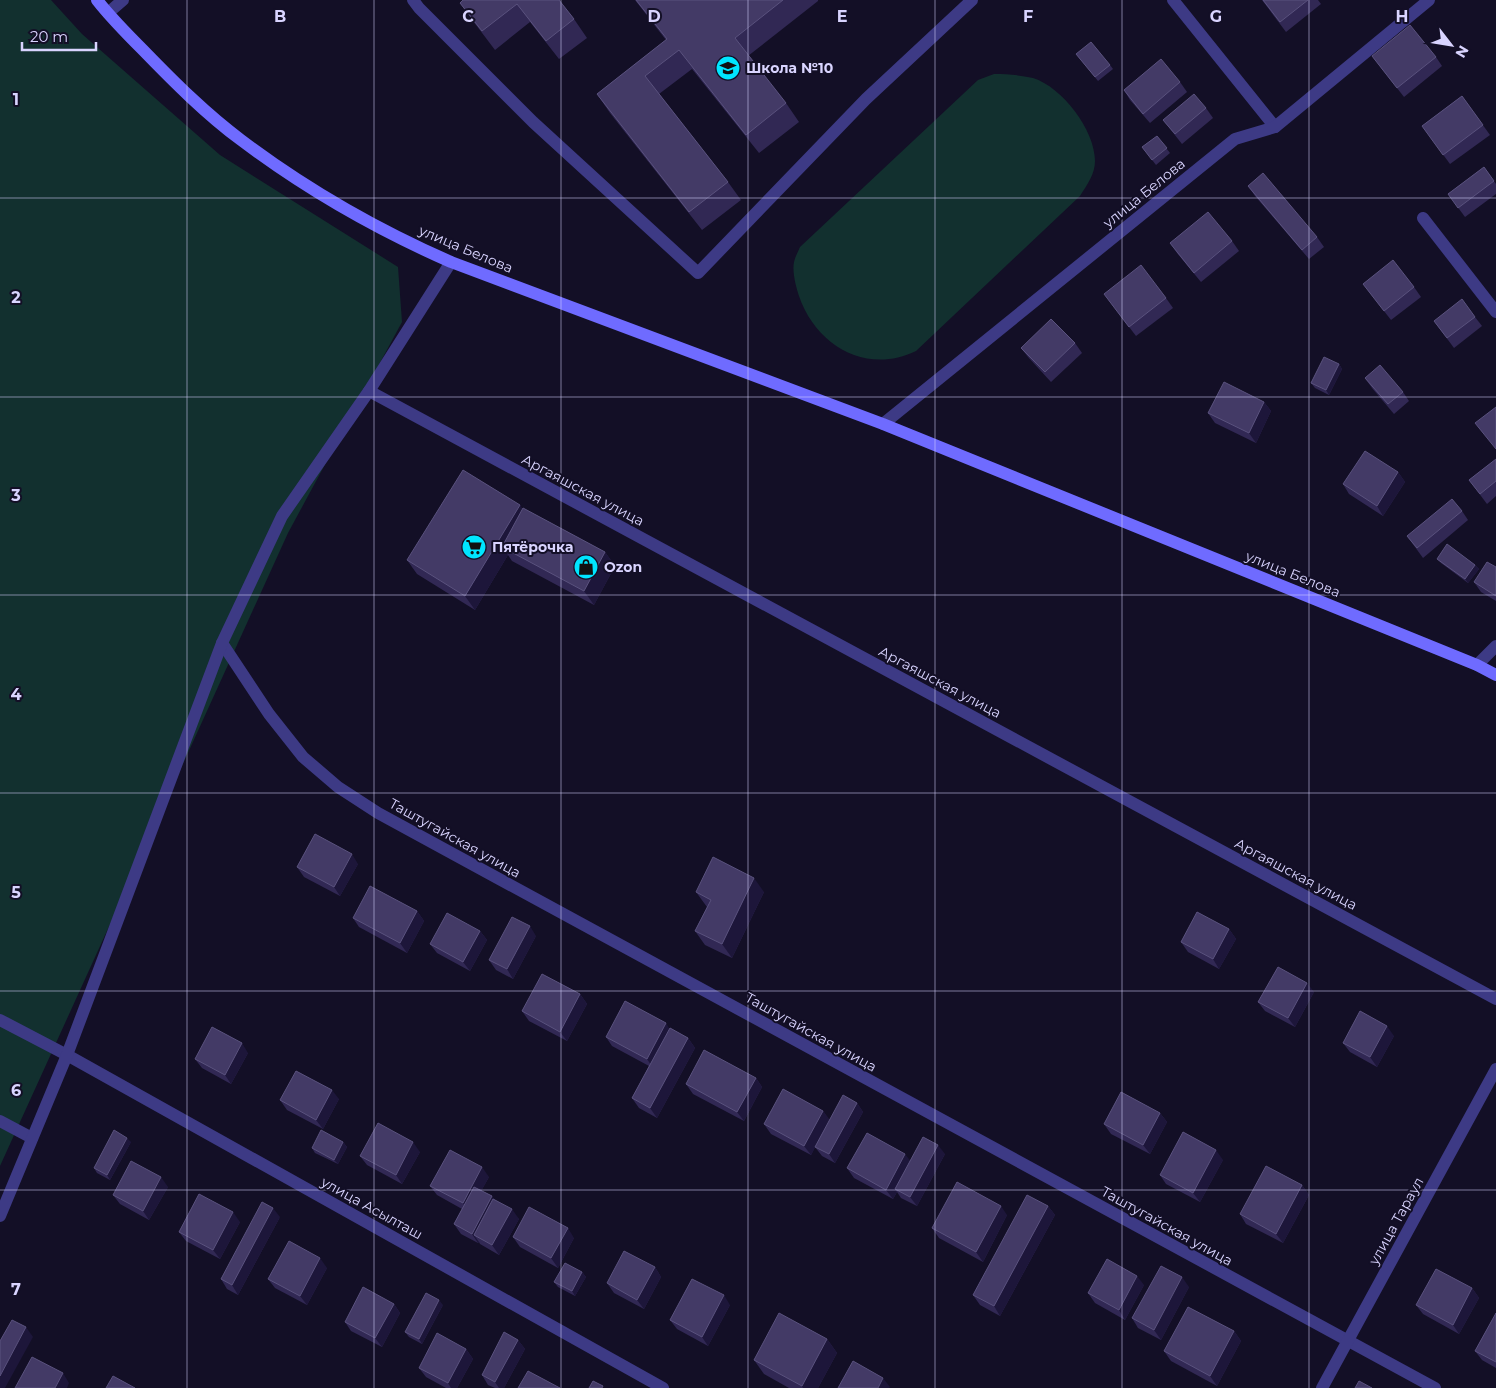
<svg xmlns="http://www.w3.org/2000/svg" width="1496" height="1388" font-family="Montserrat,sans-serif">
  <rect width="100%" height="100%" fill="#130f26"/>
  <!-- green -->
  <g fill="#12302f">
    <polygon points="0,0 51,0 82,34 220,155 398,267 402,322 288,533 0,1166"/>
    <path d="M994 74C1007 74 1020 75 1033 78 1062 87 1095 130 1095 161 1095 174 1087 185 1080 196L916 351C867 375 816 346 799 296 796 287 792 272 794 262 795 257 798 252 800 247L978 80Z"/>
  </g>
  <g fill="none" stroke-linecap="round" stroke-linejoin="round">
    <!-- service -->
    <polyline stroke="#3d3a85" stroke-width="12" points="413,0 419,8 533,122 698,273 866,99 972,0"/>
    <!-- minor -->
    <g stroke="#3d3a85" stroke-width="12">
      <polyline points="1173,0 1275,127"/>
      <polyline points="108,13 123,0"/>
      <polyline points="1423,218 1496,312"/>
      <polyline points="369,391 1496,999"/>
      <polyline points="883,424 1235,139 1275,127 1429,0"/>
      <polyline points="222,643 269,714 303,757 338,787 378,813 1435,1388"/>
      <polyline points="1477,665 1496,646"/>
      <polyline points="0,1020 67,1055 663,1388"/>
      <polyline points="0,1121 32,1138"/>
      <polyline points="0,1216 67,1055 222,643 282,516 369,391 451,262"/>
      <polyline points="1322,1388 1496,1069"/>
    </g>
    <!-- secondary -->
    <path stroke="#6f6bff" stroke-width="12" d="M97 0C111 18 127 34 143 50 174 82 206 114 241 140 306 189 378 230 451 262L883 424 1477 665 1496 675"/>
  </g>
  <!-- wall -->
  <g fill="#312854">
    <polygon points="463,0 560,0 559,1 574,19 587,38 559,59 530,22 495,50 473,21 460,3"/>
    <polygon points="635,0 818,0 818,1 748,56 786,103 799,122 759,153 692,69 659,94 728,182 741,200 702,230 610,113 597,94 666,40"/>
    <polygon points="1262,0 1318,0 1321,4 1286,32"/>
    <polygon points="1076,54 1110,65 1113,69 1098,81"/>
    <polygon points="1372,56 1436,57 1442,66 1404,97"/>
    <polygon points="1180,82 1187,92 1150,123 1130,100 1124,90"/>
    <polygon points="1462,96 1490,135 1450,164 1422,126"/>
    <polygon points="1206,108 1213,118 1182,144 1163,120"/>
    <polygon points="1157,136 1170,153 1156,165 1142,147"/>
    <polygon points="1484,167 1496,184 1496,194 1465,217 1448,194"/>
    <polygon points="1248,186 1317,237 1324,247 1309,259 1255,196"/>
    <polygon points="1232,241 1239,251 1201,282 1177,253 1170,243"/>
    <polygon points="1363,284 1414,287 1421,297 1391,320"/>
    <polygon points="1104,294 1166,298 1173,308 1136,336"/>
    <polygon points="1475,317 1482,326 1454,348 1434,321"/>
    <polygon points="1075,343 1082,353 1051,382 1028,357 1021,348"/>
    <polygon points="1339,364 1342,369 1329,395 1315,388 1311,383"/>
    <polygon points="1365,378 1403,392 1409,401 1394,414 1372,388"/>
    <polygon points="1264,402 1271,411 1256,443 1215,423 1208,413"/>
    <polygon points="1496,459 1496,496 1487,504 1469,480"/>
    <polygon points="1398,472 1405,482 1383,516 1349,494 1343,484"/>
    <polygon points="523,509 605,552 615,566 594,605 512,561 508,555 475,610 417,574 407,560"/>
    <polygon points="1462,511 1468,520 1423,558 1407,536"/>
    <polygon points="1437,559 1475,565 1479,569 1468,583 1441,563"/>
    <polygon points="1496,567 1496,601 1481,592 1474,582"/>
    <polygon points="358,864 340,896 304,877 297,867"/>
    <polygon points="696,892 764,892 732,958 705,945 695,931 707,907"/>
    <polygon points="417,911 424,921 407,953 359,927 353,918"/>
    <polygon points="1229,929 1236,939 1219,969 1188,952 1181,942"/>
    <polygon points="480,931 487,940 470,971 437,953 430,944"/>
    <polygon points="536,936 513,979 496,970 489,960"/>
    <polygon points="1314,992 1295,1027 1265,1011 1258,1002"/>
    <polygon points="580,994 587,1004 567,1041 529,1021 522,1011"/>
    <polygon points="670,1029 688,1038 695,1048 657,1118 639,1108 632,1098 649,1066 612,1046 606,1037"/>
    <polygon points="1394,1036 1377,1067 1350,1052 1343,1043"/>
    <polygon points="248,1053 231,1084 202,1068 195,1059"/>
    <polygon points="756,1078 762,1087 744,1121 693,1094 686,1084"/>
    <polygon points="339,1099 323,1129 287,1110 280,1100"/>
    <polygon points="857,1103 863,1112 835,1163 822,1156 815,1147 811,1155 771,1134 764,1124 823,1111 829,1120"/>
    <polygon points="1160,1113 1167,1122 1150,1154 1111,1134 1104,1124"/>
    <polygon points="131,1142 110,1180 97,1173 94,1168"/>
    <polygon points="343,1142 347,1147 338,1164 315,1153 312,1148"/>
    <polygon points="420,1152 402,1184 367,1165 360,1156"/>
    <polygon points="945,1154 917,1206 901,1198 897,1192 893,1199 854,1178 847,1168 910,1160"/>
    <polygon points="1223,1160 1200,1202 1166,1184 1160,1175"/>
    <polygon points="489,1177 481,1191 494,1199 519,1219 499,1255 480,1244 479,1242 478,1243 461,1234 454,1224 462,1209 437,1195 430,1186"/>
    <polygon points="1302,1185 1309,1195 1283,1243 1246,1224 1240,1214"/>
    <polygon points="168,1187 149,1220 120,1204 113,1195"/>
    <polygon points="1048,1206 1055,1215 1000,1316 980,1305 973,1295"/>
    <polygon points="1007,1215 983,1262 939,1238 932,1228"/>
    <polygon points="280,1217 238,1295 227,1289 221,1279"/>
    <polygon points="240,1222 220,1259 186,1241 179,1232"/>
    <polygon points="513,1237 574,1238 558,1268 520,1247"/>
    <polygon points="655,1267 661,1277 644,1309 614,1293 607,1283"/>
    <polygon points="327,1268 307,1305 275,1288 268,1279"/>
    <polygon points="582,1272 586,1277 575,1296 558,1287 554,1282"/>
    <polygon points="1144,1285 1125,1320 1095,1303 1088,1293"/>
    <polygon points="1189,1287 1161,1340 1138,1328 1132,1318"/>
    <polygon points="1472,1288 1479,1298 1459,1334 1423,1314 1416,1305"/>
    <polygon points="394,1304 400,1313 382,1347 351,1331 345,1322"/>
    <polygon points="443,1305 422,1344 409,1337 405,1332"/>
    <polygon points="730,1305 708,1346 677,1329 670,1320"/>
    <polygon points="1496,1313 1496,1368 1482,1360 1475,1351"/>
    <polygon points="1234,1331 1241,1341 1217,1386 1171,1361 1164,1351"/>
    <polygon points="827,1339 837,1353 818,1388 789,1388 764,1374 754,1360"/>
    <polygon points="518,1340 525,1349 504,1388 495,1388 488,1385 482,1375"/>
    <polygon points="466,1349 473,1359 457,1388 446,1388 426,1377 419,1368"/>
  </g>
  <!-- shaded-wall -->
  <g fill="#1d163a">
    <polygon points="1339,364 1342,369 1329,395 1326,390"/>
    <polygon points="1264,402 1271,411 1256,443 1249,433"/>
    <polygon points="1398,472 1405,482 1383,516 1377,506"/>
    <polygon points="520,505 530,519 502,547 508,555 475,610 465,596"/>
    <polygon points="605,552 615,566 594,605 584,591"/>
    <polygon points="1475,565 1479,569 1468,583 1465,579"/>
    <polygon points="352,854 358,864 340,896 334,887"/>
    <polygon points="754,878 764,892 732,958 722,944"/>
    <polygon points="417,911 424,921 407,953 400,943"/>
    <polygon points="530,926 536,936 513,979 507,969"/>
    <polygon points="1229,929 1236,939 1219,969 1213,959"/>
    <polygon points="480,931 487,940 470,971 463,962"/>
    <polygon points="1307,983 1314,992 1295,1027 1288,1018"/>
    <polygon points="580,994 587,1004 567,1041 560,1032"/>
    <polygon points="666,1023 672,1033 653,1068 647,1059"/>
    <polygon points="1387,1026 1394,1036 1377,1067 1370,1057"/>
    <polygon points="688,1038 695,1048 657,1118 650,1108"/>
    <polygon points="242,1043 248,1053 231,1084 225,1075"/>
    <polygon points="756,1078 762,1087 744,1121 737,1112"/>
    <polygon points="332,1090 339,1099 323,1129 316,1120"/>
    <polygon points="857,1103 863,1112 835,1163 829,1154"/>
    <polygon points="823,1111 830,1120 811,1155 804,1146"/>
    <polygon points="1160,1113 1167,1122 1150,1154 1143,1145"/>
    <polygon points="127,1138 131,1142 110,1180 107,1175"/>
    <polygon points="343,1142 347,1147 338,1164 334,1160"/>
    <polygon points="413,1142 420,1152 402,1184 396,1175"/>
    <polygon points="938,1145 945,1154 917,1206 910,1197"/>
    <polygon points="1216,1150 1223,1160 1200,1202 1193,1193"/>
    <polygon points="905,1154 912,1163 895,1189 897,1192 893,1199 886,1190"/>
    <polygon points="482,1167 489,1177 469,1213 463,1203"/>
    <polygon points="161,1177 168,1187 149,1220 143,1211"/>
    <polygon points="1302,1185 1309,1195 1283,1243 1276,1234"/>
    <polygon points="492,1196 498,1206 474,1235 479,1242 478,1243 472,1234"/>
    <polygon points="1001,1206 1007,1215 983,1262 976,1252"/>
    <polygon points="1048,1206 1055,1215 1000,1316 994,1306"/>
    <polygon points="273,1208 280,1217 238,1295 232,1285"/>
    <polygon points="512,1209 519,1219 499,1255 492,1245"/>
    <polygon points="233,1212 240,1222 220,1259 213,1250"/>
    <polygon points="568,1228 574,1238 558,1268 551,1258"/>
    <polygon points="320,1258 327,1268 307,1305 300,1296"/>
    <polygon points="655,1267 661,1277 644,1309 637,1300"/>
    <polygon points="582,1272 586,1277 575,1296 572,1291"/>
    <polygon points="1137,1276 1144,1285 1125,1320 1119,1310"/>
    <polygon points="1182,1277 1189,1287 1161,1340 1154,1330"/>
    <polygon points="1472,1288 1479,1298 1459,1334 1453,1325"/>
    <polygon points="724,1295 730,1305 708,1346 702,1337"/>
    <polygon points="439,1300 443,1305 422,1344 419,1339"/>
    <polygon points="394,1304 400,1313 382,1347 375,1338"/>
    <polygon points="26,1327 33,1337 5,1388 0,1388 0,1376"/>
    <polygon points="1234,1331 1241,1341 1217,1386 1210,1376"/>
    <polygon points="827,1339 837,1353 818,1388 803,1388 802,1386"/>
    <polygon points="518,1340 525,1349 504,1388 499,1388 495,1382"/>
    <polygon points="466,1349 473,1359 457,1388 451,1388 448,1383"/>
    <polygon points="63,1373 69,1383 67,1388 55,1388"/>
    <polygon points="883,1378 890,1387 889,1388 878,1388"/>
  </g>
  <!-- building -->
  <g fill="#433a66" stroke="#5a527e">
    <polygon points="463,0 559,0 574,19 546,41 517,4 482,31 460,3"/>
    <polygon points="636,0 783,0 735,38 786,103 746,135 679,50 645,76 728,182 689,212 597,94 667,39"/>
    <polygon points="1263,0 1308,0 1280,22"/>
    <polygon points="1410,25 1436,57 1397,88 1372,56"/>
    <polygon points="1091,42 1110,65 1095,77 1076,54"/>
    <polygon points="1161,59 1180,82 1143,114 1124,90"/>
    <polygon points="1194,94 1206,108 1175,134 1163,120"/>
    <polygon points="1462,96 1483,125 1443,155 1422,126"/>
    <polygon points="1157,136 1167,148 1152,160 1142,147"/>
    <polygon points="1484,167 1494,181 1458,208 1448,194"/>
    <polygon points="1263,173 1317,237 1302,250 1248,186"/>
    <polygon points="1208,212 1232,241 1194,273 1170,243"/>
    <polygon points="1393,260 1414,287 1384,311 1363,284"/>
    <polygon points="1141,265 1166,298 1129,327 1104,294"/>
    <polygon points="1462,299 1475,317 1447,338 1434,321"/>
    <polygon points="1051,319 1075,343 1045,372 1021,348"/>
    <polygon points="1324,357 1339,364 1326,390 1311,383"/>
    <polygon points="1380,365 1403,392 1388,404 1365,378"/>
    <polygon points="1224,382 1264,402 1249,433 1208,413"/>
    <polygon points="1496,407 1496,449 1475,423"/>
    <polygon points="1365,451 1398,472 1377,506 1343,484"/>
    <polygon points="1496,459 1496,481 1480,494 1469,480"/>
    <polygon points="463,470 520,505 465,596 407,560"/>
    <polygon points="1452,499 1462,511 1417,548 1407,536"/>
    <polygon points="523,508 605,552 584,591 502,547"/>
    <polygon points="1447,544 1475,565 1465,579 1437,559"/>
    <polygon points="1487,562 1496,567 1496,596 1474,582"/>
    <polygon points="315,834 352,854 334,887 297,867"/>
    <polygon points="713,857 754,878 722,944 695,931 711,900 696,892"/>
    <polygon points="370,886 417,911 400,943 353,918"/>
    <polygon points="1197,912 1229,929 1213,959 1181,942"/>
    <polygon points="447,913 480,931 463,962 430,944"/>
    <polygon points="512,917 530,926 507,969 489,960"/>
    <polygon points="1278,967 1307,983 1288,1018 1258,1002"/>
    <polygon points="542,974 580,994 560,1032 522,1011"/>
    <polygon points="625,1001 666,1023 647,1059 606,1037"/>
    <polygon points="1360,1011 1387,1026 1370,1057 1343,1043"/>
    <polygon points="212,1027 242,1043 225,1075 195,1059"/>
    <polygon points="670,1028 688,1038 650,1108 632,1098"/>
    <polygon points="704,1050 756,1078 737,1112 686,1084"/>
    <polygon points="296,1071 332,1090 316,1120 280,1100"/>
    <polygon points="783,1089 823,1111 804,1146 764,1124"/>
    <polygon points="1121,1092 1160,1113 1143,1145 1104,1124"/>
    <polygon points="843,1095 857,1103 829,1154 815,1147"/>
    <polygon points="378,1123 413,1142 396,1175 360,1156"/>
    <polygon points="114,1130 127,1138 107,1175 94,1168"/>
    <polygon points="321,1130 343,1142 334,1160 312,1148"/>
    <polygon points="1183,1132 1216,1150 1193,1193 1160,1175"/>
    <polygon points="867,1133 905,1154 886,1190 847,1168"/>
    <polygon points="923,1137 938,1145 910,1197 895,1189"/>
    <polygon points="450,1150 482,1167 463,1203 430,1186"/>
    <polygon points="131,1161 161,1177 143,1211 113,1195"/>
    <polygon points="1266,1166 1302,1185 1276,1234 1240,1214"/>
    <polygon points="957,1182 1001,1206 976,1252 932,1228"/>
    <polygon points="474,1187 492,1196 472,1234 454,1224"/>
    <polygon points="199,1194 233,1212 213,1250 179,1232"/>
    <polygon points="1027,1195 1048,1206 994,1306 973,1295"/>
    <polygon points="493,1199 512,1209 492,1245 474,1235"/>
    <polygon points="262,1202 273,1208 232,1285 221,1279"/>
    <polygon points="529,1207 568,1228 551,1258 513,1237"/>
    <polygon points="289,1241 320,1258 300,1296 268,1279"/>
    <polygon points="624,1251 655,1267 637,1300 607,1283"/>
    <polygon points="1107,1259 1137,1276 1119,1310 1088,1293"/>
    <polygon points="565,1263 582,1272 572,1291 554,1282"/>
    <polygon points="1161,1266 1182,1277 1154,1330 1132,1318"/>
    <polygon points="1436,1269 1472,1288 1453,1325 1416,1305"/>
    <polygon points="692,1279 724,1295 702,1337 670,1320"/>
    <polygon points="363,1287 394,1304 375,1338 345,1322"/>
    <polygon points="426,1293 439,1300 419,1339 405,1332"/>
    <polygon points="1188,1307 1234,1331 1210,1376 1164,1351"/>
    <polygon points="779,1313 827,1339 802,1386 754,1360"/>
    <polygon points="1496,1313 1496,1362 1475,1351"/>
    <polygon points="12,1320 26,1327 0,1376 0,1341"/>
    <polygon points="504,1332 518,1340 495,1382 482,1375"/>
    <polygon points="437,1333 466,1349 448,1383 419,1368"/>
    <polygon points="32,1357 63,1373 55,1388 15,1388"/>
    <polygon points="853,1361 883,1378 878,1388 838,1388"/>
    <polygon points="528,1371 560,1388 518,1388"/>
    <polygon points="113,1376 135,1388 106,1388"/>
    <polygon points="593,1381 603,1386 602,1388 589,1388"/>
    <polygon points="1359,1381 1372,1388 1355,1388"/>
  </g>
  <!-- grid -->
  <path fill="none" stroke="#d9d4ff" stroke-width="1" stroke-opacity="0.55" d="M187 0V1388M374 0V1388M561 0V1388M748 0V1388M935 0V1388M1122 0V1388M1309 0V1388M0 198H1496M0 397H1496M0 595H1496M0 793H1496M0 991H1496M0 1190H1496"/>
  <!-- icons -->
  <defs>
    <symbol id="school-disc" viewBox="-11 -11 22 22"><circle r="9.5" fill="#00e5ff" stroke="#130f26"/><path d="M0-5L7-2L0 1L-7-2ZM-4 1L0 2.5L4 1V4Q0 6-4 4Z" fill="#111"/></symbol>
    <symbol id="supermarket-disc" viewBox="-11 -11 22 22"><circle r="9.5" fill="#00e5ff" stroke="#130f26"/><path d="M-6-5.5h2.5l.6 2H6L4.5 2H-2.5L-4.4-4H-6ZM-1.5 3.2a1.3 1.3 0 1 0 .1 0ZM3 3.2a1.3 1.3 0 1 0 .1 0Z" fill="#111"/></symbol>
    <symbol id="shop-disc" viewBox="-11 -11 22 22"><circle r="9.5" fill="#00e5ff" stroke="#130f26"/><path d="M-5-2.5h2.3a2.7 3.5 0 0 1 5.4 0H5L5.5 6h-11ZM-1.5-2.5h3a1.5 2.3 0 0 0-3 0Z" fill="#111"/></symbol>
  </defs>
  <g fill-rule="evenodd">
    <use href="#school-disc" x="714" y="54" width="28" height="28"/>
    <use href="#supermarket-disc" x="460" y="533" width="28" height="28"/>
    <use href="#shop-disc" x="572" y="553" width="28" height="28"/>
  </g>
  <g text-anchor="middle" stroke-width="4" stroke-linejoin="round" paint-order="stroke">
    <!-- poi labels -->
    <g font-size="14" font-weight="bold" fill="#d9d4ff" stroke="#130f26" text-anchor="start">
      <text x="746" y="73">Школа №10</text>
      <text x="492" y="552">Пятёрочка</text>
      <text x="604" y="572">Ozon</text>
    </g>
    <!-- street labels -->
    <g font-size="14" fill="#d9d4ff" stroke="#130f26">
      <text transform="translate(1144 193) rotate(-39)" y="5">улица Белова</text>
      <text transform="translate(466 249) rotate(23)" y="5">улица Белова</text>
      <text transform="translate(583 490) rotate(28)" y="5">Аргаяшская улица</text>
      <text transform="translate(1293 574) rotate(22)" y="5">улица Белова</text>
      <text transform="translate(940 682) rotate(28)" y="5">Аргаяшская улица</text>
      <text transform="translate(455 838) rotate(29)" y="5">Таштугайская улица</text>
      <text transform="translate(1296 874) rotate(28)" y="5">Аргаяшская улица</text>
      <text transform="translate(811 1032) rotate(29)" y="5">Таштугайская улица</text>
      <text transform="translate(372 1208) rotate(29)" y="5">улица Асылташ</text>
      <text transform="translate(1396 1221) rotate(-61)" y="5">улица Тараул</text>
      <text transform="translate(1167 1226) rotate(29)" y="5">Таштугайская улица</text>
    </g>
  </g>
  <g font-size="16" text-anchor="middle" font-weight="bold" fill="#d9d4ff" stroke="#130f26" stroke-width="4" stroke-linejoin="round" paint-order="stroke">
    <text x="280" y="22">B</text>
    <text x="468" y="22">C</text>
    <text x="654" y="22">D</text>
    <text x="842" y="22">E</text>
    <text x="1028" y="22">F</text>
    <text x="1216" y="22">G</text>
    <text x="1402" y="22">H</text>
    <text x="16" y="105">1</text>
    <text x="16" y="303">2</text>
    <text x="16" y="501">3</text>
    <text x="16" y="700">4</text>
    <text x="16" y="898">5</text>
    <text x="16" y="1096">6</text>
    <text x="16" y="1295">7</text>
  </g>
  <!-- north arrow -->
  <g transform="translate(1451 45) rotate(121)" stroke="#130f26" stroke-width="4" paint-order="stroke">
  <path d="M0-4L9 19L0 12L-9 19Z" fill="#d9d4ff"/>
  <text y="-8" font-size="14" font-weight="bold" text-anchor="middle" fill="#d9d4ff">N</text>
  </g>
  <!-- scale -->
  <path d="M22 42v8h74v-8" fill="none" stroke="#d9d4ff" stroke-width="2.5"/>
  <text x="30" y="42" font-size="15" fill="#d9d4ff" stroke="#130f26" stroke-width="4" paint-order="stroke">20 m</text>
</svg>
